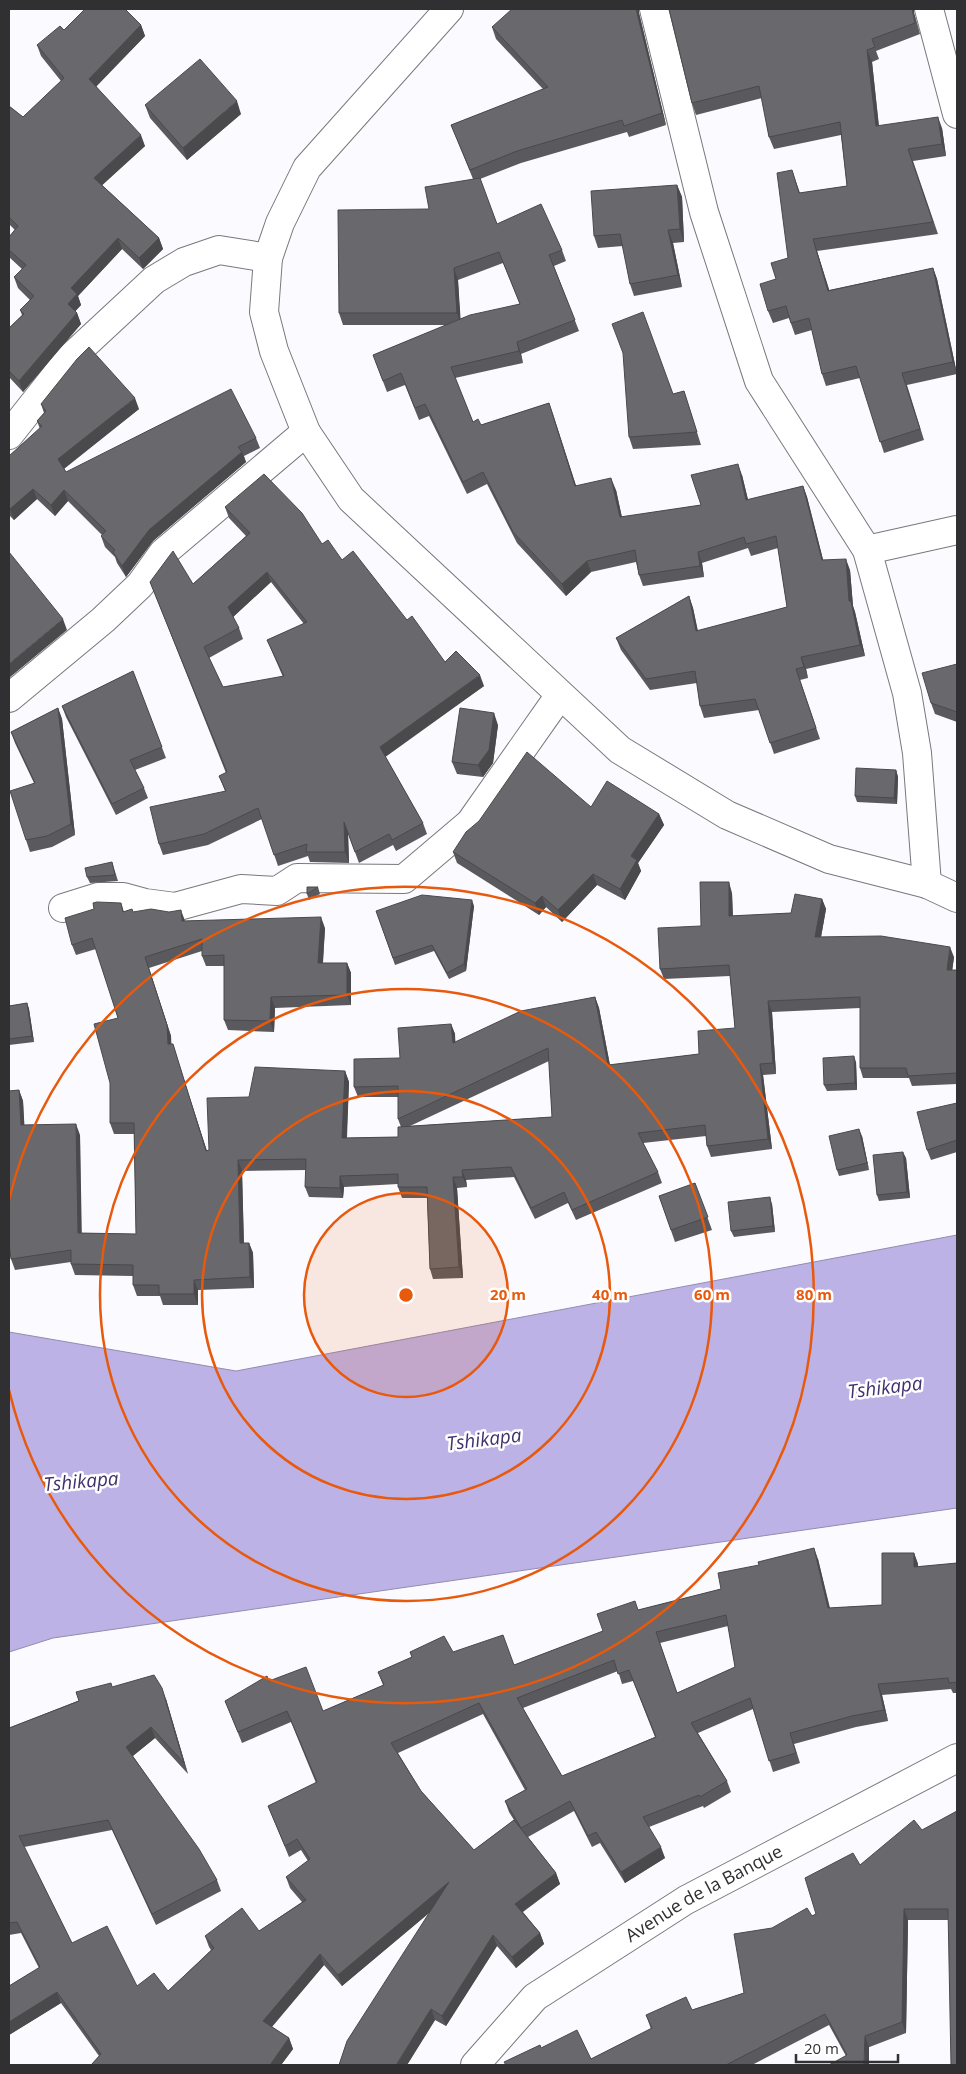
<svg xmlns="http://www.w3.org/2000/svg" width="966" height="2074" font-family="'Open Sans',sans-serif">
  <rect width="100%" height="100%" fill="#fbfaff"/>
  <!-- water -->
  <polygon fill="#bdb2e6" stroke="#938bb0" points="957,1235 957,1508 53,1638 9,1652 9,1332 236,1371"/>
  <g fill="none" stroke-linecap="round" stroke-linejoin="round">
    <defs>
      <g id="minor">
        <polyline points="654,9 704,212 759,381 867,550 907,693 917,753 927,884"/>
        <polyline points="929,9 957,114"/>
        <polyline points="9,435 69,359 154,280 184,262 219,250 268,258"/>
        <polyline points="867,550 957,530"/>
        <polyline points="9,698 103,620 140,585 163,553 306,432"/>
        <polyline points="63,908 98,897 123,897 145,903 175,907 241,889 277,891 297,878 404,879 470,823 560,695"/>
        <path id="s1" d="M475 2065 535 1997 686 1900 957 1758"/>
      </g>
      <polyline id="highway" points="449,9 307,168 280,223 268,258 264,312 274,351 306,432 351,499 620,750 727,815 829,859 927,884 957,898"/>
    </defs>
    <!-- minor casing -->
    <use href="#minor" stroke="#79787d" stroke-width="30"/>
    <!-- highway casing -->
    <use href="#highway" stroke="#79787d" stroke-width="30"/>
    <!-- minor -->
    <use href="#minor" stroke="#fff" stroke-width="28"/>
    <!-- highway -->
    <use href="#highway" stroke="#fff" stroke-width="28"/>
  </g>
  <!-- wall -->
  <g fill="#5a595e" fill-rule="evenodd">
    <polygon points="669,9 914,9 914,13 920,34 876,51 879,59 872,62 879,126 942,128 946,156 913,161 938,234 817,251 829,290 933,268 937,279 957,374 907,385 924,440 884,453 860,378 826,386 822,374 812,330 795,335 789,318 773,323 768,311 776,279 788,258 792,170 800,193 847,186 841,135 774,149 769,137 762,98 696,115 692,103"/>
    <path d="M639 13 666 125 629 137 627 132 521 163 480 179 497 224 562 250 566 261 554 266 579 331 521 354 523 363 455 378 473 422 481 425 549 403 576 486 616 490 622 517 701 505 742 475 748 500 803 486 807 497 823 560 850 570 853 606 855 612 865 656 806 669 808 678 800 680 820 739 774 754 759 710 704 718 700 706 697 683 650 690 621 650 616 638 689 596 693 608 698 631 787 607 778 548 751 556 748 548 702 563 704 577 643 586 639 575 636 562 591 572 566 596 517 543 487 484 467 494 429 416 419 420 405 385 387 392 373 355 447 325H343L339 313 429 209 473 179 451 125 543 89 496 39 492 27ZM503 263 520 304 460 319 458 280Z"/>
    <polygon points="141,25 145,36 96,86 145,146 102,185 159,238 163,249 143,269 122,249 78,296 81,305 75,311 77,313 81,324 23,392 9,377 9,328 22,315 20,310 30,300 18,288 14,277 22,269 9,257 9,237 15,230 9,224 9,106 23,117 61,81 41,56 37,45 64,30"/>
    <polygon points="145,105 241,114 187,160 150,118"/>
    <polygon points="677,185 682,197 684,242 673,243 682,287 634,296 630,284 623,246 598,248 594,236"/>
    <polygon points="684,391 701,445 633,449 629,437 673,394"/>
    <polygon points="41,404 139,409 64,469 66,472 256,438 260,448 244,456 246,462 153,541 126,577 117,563 115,557 105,547 101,536 102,535 68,501 55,516 37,499 14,520 9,515 9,456 40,429 37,421 44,413"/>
    <path d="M225 507 322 544 342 560 407 620 445 662 484 686 385 756 423 823 427 834 396 851 393 845 359 863 348 833 349 863 310 862 308 856 278 866 262 819 208 845 163 855 159 844 225 791 219 776 226 773 150 582 193 584 246 536 229 518ZM271 582 304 624 267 640 283 677 223 687 209 658 243 639 239 628 233 617Z"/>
    <polygon points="957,664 957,722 935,714 931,703"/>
    <polygon points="133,671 166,758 135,770 144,788 148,798 116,815 66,717 62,706"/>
    <polygon points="58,708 62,719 75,835 52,847 30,852 26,840 34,783 15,743 11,732"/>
    <polygon points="498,725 493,763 483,777 457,774 452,762"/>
    <polygon points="896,770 898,777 897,804 857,802 855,796"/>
    <polygon points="591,807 659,814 664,825 638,863 641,871 625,900 597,885 562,922 546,907 539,915 457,863 453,852"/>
    <polygon points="112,862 118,881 90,883 87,877"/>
    <polygon points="318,887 320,894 309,900 307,894"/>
    <path d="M732 893 733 916 791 913 822 899 826 909 821 937 954 957 952 970H957V1084L912 1086 909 1078H863L860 1068V1008L772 1012 776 1074 763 1075 772 1149 711 1157 707 1146 706 1136 643 1143 658 1172 662 1183 576 1220 568 1203 535 1219 514 1177 466 1180 467 1187 457 1188 463 1278 433 1279 430 1269 427 1198H402L398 1187V1184L344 1187 343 1198 309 1197 305 1187 306 1170 242 1171 244 1243H249L253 1253 254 1288 198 1290V1305H163L160 1296H137L133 1285V1276L75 1275 71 1264V1262L15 1270 11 1259 10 1252H9V1091L19 1090 23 1101 24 1125 80 1135 81 1233 136 1234 134 1134H114L110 1123 118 1018 96 949 76 955 72 945 121 903 124 912H133L185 921 325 928 323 963H347L351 973V1005L275 1008 274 1032 228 1030 224 1020V966H206L202 956V951L149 968 171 1036V1044H173L176 1055 207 1151 209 1150 249 1097 345 1071 349 1082 347 1138 398 1137 401 1127 398 1119V1097H358L354 1087 400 1058 451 1024 455 1034V1042L595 997 599 1008 610 1065 699 1054 735 1028 730 976 664 979 660 969ZM549 1061 552 1117 410 1126Z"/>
    <polygon points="474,906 466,971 449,979 434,951 395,965 376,911"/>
    <polygon points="27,1003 29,1009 34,1042 9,1045 9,1006"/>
    <polygon points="856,1062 857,1090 827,1091 824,1085"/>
    <polygon points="957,1103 957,1152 931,1160 927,1150"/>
    <polygon points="862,1136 869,1170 839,1176 837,1170"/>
    <polygon points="906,1158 910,1198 879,1201 877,1195"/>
    <polygon points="695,1183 712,1230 675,1242 659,1196"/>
    <polygon points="772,1204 775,1232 734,1237 731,1231"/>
    <path d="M914 1553 918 1564V1567L957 1563V1693H953L951 1689 882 1695 888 1721 856 1727 794 1744 800 1763 773 1772 753 1709 698 1733 727 1781 731 1792 704 1808 703 1806 649 1827 665 1858 625 1883 600 1843 592 1847 574 1811 528 1837 556 1873 560 1884 523 1912 540 1933 544 1944 516 1968 497 1946 446 2026 435 2020 407 2065 430 1912 342 1986 324 1965 272 2027 289 2038 293 2049 281 2065H91L99 2056 61 2003 9 2035V1986L39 1968 21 1933 9 1935V1728L113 1687 166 1699 188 1774 155 1738 133 1756 217 1880 221 1891 156 1925 112 1830 24 1847 72 1943 137 1986 168 1991 211 1950 209 1947 205 1936 259 1931 302 1902 290 1888 286 1877 308 1861 301 1850 289 1857 268 1806 316 1783 291 1722 242 1743 225 1701 269 1681 323 1711 383 1685 378 1672 412 1657 410 1652H453L514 1665 603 1631 638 1610 721 1589 818 1559 830 1608 882 1605ZM728 1626 735 1667 677 1693 660 1643ZM618 1671 622 1684 633 1681 655 1737 562 1776 523 1708ZM483 1714 525 1790 505 1801 509 1812 514 1820 474 1850 421 1791 398 1753Z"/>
    <polygon points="957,1811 948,1920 908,1920 906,2033 846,2056 829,2025 752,2065 505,2065 541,2048 591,2059 651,2029 646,2015 692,2010 744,1993 772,1928 812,1916 816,1914 860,1865 922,1830"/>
  </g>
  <!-- shaded-wall -->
  <g fill="#4a494c">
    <polygon points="636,9 639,9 639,13 666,125 662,113"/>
    <polygon points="912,9 914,9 914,13 920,34"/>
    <polygon points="141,25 145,36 93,90 89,79"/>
    <polygon points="867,50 872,62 880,138 876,126"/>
    <polygon points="237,101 241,114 187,160 183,148"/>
    <polygon points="938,117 942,128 946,156 942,144"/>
    <polygon points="141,135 145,146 98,189 94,178"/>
    <polygon points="677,185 682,197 684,242 680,229"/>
    <polygon points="668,230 673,243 682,287 678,275"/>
    <polygon points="118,238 122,249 78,296 81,305 72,315 68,304 71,288"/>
    <polygon points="159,238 163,249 143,269 139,258"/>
    <polygon points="813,239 817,251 833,302 828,291"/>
    <polygon points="454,268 458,280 461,325 457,313"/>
    <polygon points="933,268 937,279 957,374 953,362"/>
    <polygon points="77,313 81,324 23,392 19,381"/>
    <polygon points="517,342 521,354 523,363 519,351"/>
    <polygon points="135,398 139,409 62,470 58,459"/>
    <polygon points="549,403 553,414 580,498 575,486"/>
    <polygon points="242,452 246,462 153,541 126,577 122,566 149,530"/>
    <polygon points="738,464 742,475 751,512 746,500"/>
    <polygon points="611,478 616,490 624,528 620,517"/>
    <polygon points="803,486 807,497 826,571 822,560"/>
    <polygon points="33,489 37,499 14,520 10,509"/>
    <polygon points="64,490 68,501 55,516 51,505"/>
    <polygon points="698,552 702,563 704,577 700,566"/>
    <polygon points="846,559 850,570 853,606 855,612 865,656 860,645 849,601"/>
    <polygon points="587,561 591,572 566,596 562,584"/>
    <polygon points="267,572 271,582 232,618 228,607"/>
    <polygon points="689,596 693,608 700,643 696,631"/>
    <polygon points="63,619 67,630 9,678 9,664"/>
    <polygon points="801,657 806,669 808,678 804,667"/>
    <polygon points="480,675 484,686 384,758 380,747"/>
    <polygon points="58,708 62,719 75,835 71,824"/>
    <polygon points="494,713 498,725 493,763 483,777 478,765"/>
    <polygon points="896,770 898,777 897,804 894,798"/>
    <polygon points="659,814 664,825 638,863 641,871 625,900 620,889 631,856"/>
    <polygon points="344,822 348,833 349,863 345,852"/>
    <polygon points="593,874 597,885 562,922 558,910"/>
    <polygon points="729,882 732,893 733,927 729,916"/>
    <polygon points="542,896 546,907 539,915 535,903"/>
    <polygon points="822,899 826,909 819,948 815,937"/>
    <polygon points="472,900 474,906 466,971 464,964"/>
    <polygon points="181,910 185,921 186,932 182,921"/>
    <polygon points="321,917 325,928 322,974 318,963"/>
    <polygon points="950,947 954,957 951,980 947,970"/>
    <polygon points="145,957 171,1036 172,1055 168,1044"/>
    <polygon points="347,963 351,973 351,1005 347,995"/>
    <polygon points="271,997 275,1008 274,1032 270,1021"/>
    <polygon points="595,997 599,1008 612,1076 608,1065"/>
    <polygon points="768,1001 772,1012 776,1074 773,1063"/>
    <polygon points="27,1003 29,1009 34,1042 32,1036"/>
    <polygon points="451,1024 455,1034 456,1054 453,1043"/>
    <polygon points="173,1044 176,1055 210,1161 206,1151"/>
    <polygon points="854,1056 856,1062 857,1090 855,1083"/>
    <polygon points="760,1064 763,1075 772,1149 768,1139"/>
    <polygon points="345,1071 349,1082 346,1149 342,1138"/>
    <polygon points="19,1090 23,1101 25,1135 21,1125"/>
    <polygon points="76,1124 80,1135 82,1244 78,1233"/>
    <polygon points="859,1129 862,1136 869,1170 867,1163"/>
    <polygon points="903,1152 906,1158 910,1198 907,1192"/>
    <polygon points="238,1160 242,1171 244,1254 240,1243"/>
    <polygon points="462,1170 466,1180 467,1187 463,1177"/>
    <polygon points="340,1176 344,1187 343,1198 340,1188"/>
    <polygon points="453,1177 457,1188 463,1278 459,1267"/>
    <polygon points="770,1197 772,1204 775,1232 773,1226"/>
    <polygon points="249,1243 253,1253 254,1288 250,1277"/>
    <polygon points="194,1280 198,1290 198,1305 194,1294"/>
    <polygon points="814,1548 818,1559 832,1619 828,1608"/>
    <polygon points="914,1553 918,1564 918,1578 914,1567"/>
    <polygon points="878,1684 882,1695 888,1721 884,1710"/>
    <polygon points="162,1688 166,1699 188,1774 184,1763"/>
    <polygon points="151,1727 155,1738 130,1758 126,1747"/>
    <polygon points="661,1847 665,1858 625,1883 621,1872"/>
    <polygon points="556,1873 560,1884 519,1914 515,1904"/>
    <polygon points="449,1882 453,1893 342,1986 338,1975"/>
    <polygon points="904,1909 908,1920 906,2033 902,2022"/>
    <polygon points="540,1933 544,1944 516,1968 512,1957"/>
    <polygon points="493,1935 497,1946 446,2026 442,2016"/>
    <polygon points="320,1954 324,1965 267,2032 263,2021"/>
    <polygon points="57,1992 61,2003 9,2035 9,2022"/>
    <polygon points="431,2009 435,2020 407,2065 396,2065"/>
    <polygon points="865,2036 869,2047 869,2065 864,2065"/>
    <polygon points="289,2038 293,2049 281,2065 270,2065"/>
  </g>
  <!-- building -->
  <g fill="#69686d" stroke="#4a494c" fill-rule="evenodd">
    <polygon points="85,9 125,9 141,25 89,79 141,135 94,178 159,238 139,258 118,238 71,288 77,294 68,304 77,313 19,381 9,371 9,328 24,314 20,310 34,296 14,277 26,265 9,250 9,237 18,226 9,217 9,106 23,117 64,78 37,45 60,26 64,30"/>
    <polygon points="512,9 636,9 662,113 624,126 622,120 517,151 470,170 451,125 548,87 492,27"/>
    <polygon points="669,9 912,9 915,23 872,39 875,47 867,50 876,126 938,117 942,144 908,149 933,222 813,239 828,291 933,268 953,362 902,373 920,429 880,442 856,366 822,374 809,318 791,323 786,306 768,311 760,284 776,279 771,263 788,258 777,173 792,170 799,193 847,186 840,122 769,137 759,86 692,103"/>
    <polygon points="200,59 237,101 183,148 145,105"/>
    <polygon points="480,178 497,224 541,204 562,250 549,255 575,320 517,342 519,351 451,367 473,422 478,419 481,425 549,403 575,486 611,478 620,517 701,505 691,475 738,464 746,500 803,486 822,560 846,559 849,601 851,601 860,645 801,657 804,667 796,669 816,728 770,743 755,699 700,706 695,671 646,679 616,638 689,596 696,631 787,607 776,536 746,544 744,537 698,552 700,566 639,575 635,550 587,561 562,584 513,532 483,472 463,482 425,404 415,408 401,373 383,381 373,355 470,315 520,304 499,252 454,268 457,313 339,313 338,210 429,209 425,187"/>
    <polygon points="677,185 680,229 668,230 678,275 630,284 620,234 594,236 591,191"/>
    <polygon points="643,312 673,394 684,391 697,432 629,437 623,353 612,324"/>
    <polygon points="89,347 135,398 58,459 66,472 231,389 256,438 238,447 242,452 149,530 122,566 113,552 115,550 101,536 106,531 64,490 51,505 33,489 10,509 9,508 9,456 42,426 37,421 46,411 41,404 77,359"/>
    <path d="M264 474 302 513 322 544 328 540 342 560 353 551 407 620 412 616 445 662 456 651 480 675 380 747 423 823 392 840 389 834 355 852 344 822 345 852H306L307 844 274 855 258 808 204 834 159 844 150 807 226 791 219 776 227 772 150 582 173 551 193 584 250 533 225 507ZM267 572 307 622 267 640 284 676 223 687 204 647 239 628 228 607Z"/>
    <polygon points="9,552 63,619 9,664"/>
    <polygon points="957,664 957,712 931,703 922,673"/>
    <polygon points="133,671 162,747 130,760 144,788 112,804 62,706"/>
    <polygon points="58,708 71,824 47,836 26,840 10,791 35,783 11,732"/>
    <polygon points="460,708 494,713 489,750 478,765 452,762"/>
    <polygon points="527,752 591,807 607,781 659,814 631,856 637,860 620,889 593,874 558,910 542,896 535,903 453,852 466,832 479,821"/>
    <polygon points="856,768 896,770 894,798 855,796"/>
    <polygon points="112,862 115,875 87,877 85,868"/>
    <polygon points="700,882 729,882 729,916 791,913 795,894 822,899 815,937 881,936 950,947 947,970 957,970 957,1073 908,1076 906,1068 860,1068 860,997 768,1001 773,1063 760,1064 768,1139 707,1146 705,1125 638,1133 658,1172 572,1210 564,1192 531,1208 511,1167 462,1170 463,1177 453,1177 459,1267 430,1269 427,1187 398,1187 398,1174 340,1176 340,1188 305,1187 306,1159 238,1160 240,1243 249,1243 250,1277 194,1280 194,1294 159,1294 159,1285 133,1285 133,1265 71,1264 71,1250 11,1259 9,1244 9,1091 19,1090 21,1125 76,1124 78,1233 136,1234 134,1123 110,1123 110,1083 94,1024 118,1018 92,938 72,945 65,918 94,909 93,903 97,902 121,903 123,912 132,909 133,912 151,909 169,912 181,910 182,921 321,917 318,963 347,963 347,995 271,997 270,1021 224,1020 224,955 202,956 202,939 145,957 167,1025 168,1044 173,1044 206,1151 209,1150 207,1098 249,1097 255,1067 345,1071 342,1138 398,1137 398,1127 552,1117 548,1048 398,1119 398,1086 354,1087 354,1059 400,1058 398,1028 451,1024 453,1043 521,1011 595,997 608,1065 699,1054 698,1031 735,1028 729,965 660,969 658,928 701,926"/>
    <polygon points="307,887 318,887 307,894"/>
    <polygon points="422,895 472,900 464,964 447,973 432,945 393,958 376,911"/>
    <polygon points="27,1003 32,1036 9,1039 9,1006"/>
    <polygon points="854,1056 855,1083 824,1085 823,1058"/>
    <polygon points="957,1103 957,1140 927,1150 917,1112"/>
    <polygon points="859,1129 867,1163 837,1170 829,1136"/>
    <polygon points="903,1152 907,1192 877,1195 873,1155"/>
    <polygon points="695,1183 708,1217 671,1230 659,1196"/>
    <polygon points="770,1197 773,1226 731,1231 728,1202"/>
    <path d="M814 1548 828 1608 882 1605V1553H914V1567L957 1563V1682L949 1683 948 1678 878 1684 884 1710 852 1716 790 1733 796 1753 769 1761 750 1698 691 1723 727 1781 700 1797 699 1795 643 1817 661 1847 621 1872 596 1832 588 1836 570 1801 521 1828 505 1801 527 1789 479 1703 391 1743 421 1791 474 1850 514 1820 556 1873 515 1904 540 1933 512 1957 493 1935 442 2016 431 2009 396 2065H339L347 2041 449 1882 338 1975 320 1954 263 2021 289 2038 270 2065H91L101 2054 57 1992 9 2022V1986L40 1967 17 1922 9 1923V1728L79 1701 76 1692 111 1683 112 1687 154 1675 162 1688 184 1763 151 1727 126 1747 199 1849 217 1880 152 1914 108 1820 19 1836 72 1943 107 1926 137 1986 154 1973 168 1991 214 1948 205 1936 242 1908 259 1931 306 1900 286 1877 310 1859 297 1839 285 1846 268 1806 317 1782 287 1711 238 1732 225 1701 267 1676 269 1681 306 1667 323 1711 384 1685 378 1672 412 1657 410 1652 444 1636 453 1652 503 1635 514 1665 603 1631 597 1614 635 1601 638 1610 721 1589 718 1573 759 1565 758 1562ZM726 1615 735 1667 677 1693 656 1632ZM614 1660 618 1674 629 1670 656 1737 562 1776 517 1698Z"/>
    <polygon points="957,1811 957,2065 951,2065 948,1909 904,1909 902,2022 865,2036 864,2065 829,2065 847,2055 825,2014 726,2065 506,2065 504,2062 540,2045 541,2048 577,2030 591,2059 652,2028 646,2015 686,1997 692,2010 744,1993 734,1934 772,1928 807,1908 812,1916 816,1914 805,1878 853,1853 860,1865 914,1820 922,1830"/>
  </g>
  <!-- distance rings -->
  <circle cx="406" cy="1295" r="102" fill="#e8590c" fill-opacity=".12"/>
  <g fill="none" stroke="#e8590c" stroke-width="2.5">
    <circle cx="406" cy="1295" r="102"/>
    <circle cx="406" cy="1295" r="204"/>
    <circle cx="406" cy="1295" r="306"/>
    <path d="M9 1200A408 408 0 1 1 9 1390"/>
  </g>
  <g text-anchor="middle" stroke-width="5" stroke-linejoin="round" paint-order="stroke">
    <!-- street labels -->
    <g font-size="18" fill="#302f31" stroke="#fff">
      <text dy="6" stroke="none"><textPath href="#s1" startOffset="289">Avenue de la Banque</textPath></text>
    </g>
    <!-- water labels -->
    <g font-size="19" font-style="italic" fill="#43306f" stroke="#fff">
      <text transform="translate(885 1387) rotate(-7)" y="7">Tshikapa</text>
      <text transform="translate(484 1439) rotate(-7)" y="7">Tshikapa</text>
      <text transform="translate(81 1481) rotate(-5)" y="7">Tshikapa</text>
    </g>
  </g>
  <circle cx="406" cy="1295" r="8" fill="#e8590c" stroke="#fff" stroke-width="2.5"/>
  <g font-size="15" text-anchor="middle" font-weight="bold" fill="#e8590c" stroke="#fff" stroke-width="5" stroke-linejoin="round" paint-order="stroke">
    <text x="508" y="1300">20 m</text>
    <text x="610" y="1300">40 m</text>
    <text x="712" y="1300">60 m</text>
    <text x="814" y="1300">80 m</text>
  </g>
  <!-- border -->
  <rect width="966" height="2074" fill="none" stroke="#302f31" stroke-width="20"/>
  <!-- scale -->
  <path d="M796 2054v8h102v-8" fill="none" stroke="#302f31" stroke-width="2.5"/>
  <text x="804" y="2054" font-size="15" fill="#302f31" stroke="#ffffff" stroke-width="4" paint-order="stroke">20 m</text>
</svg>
